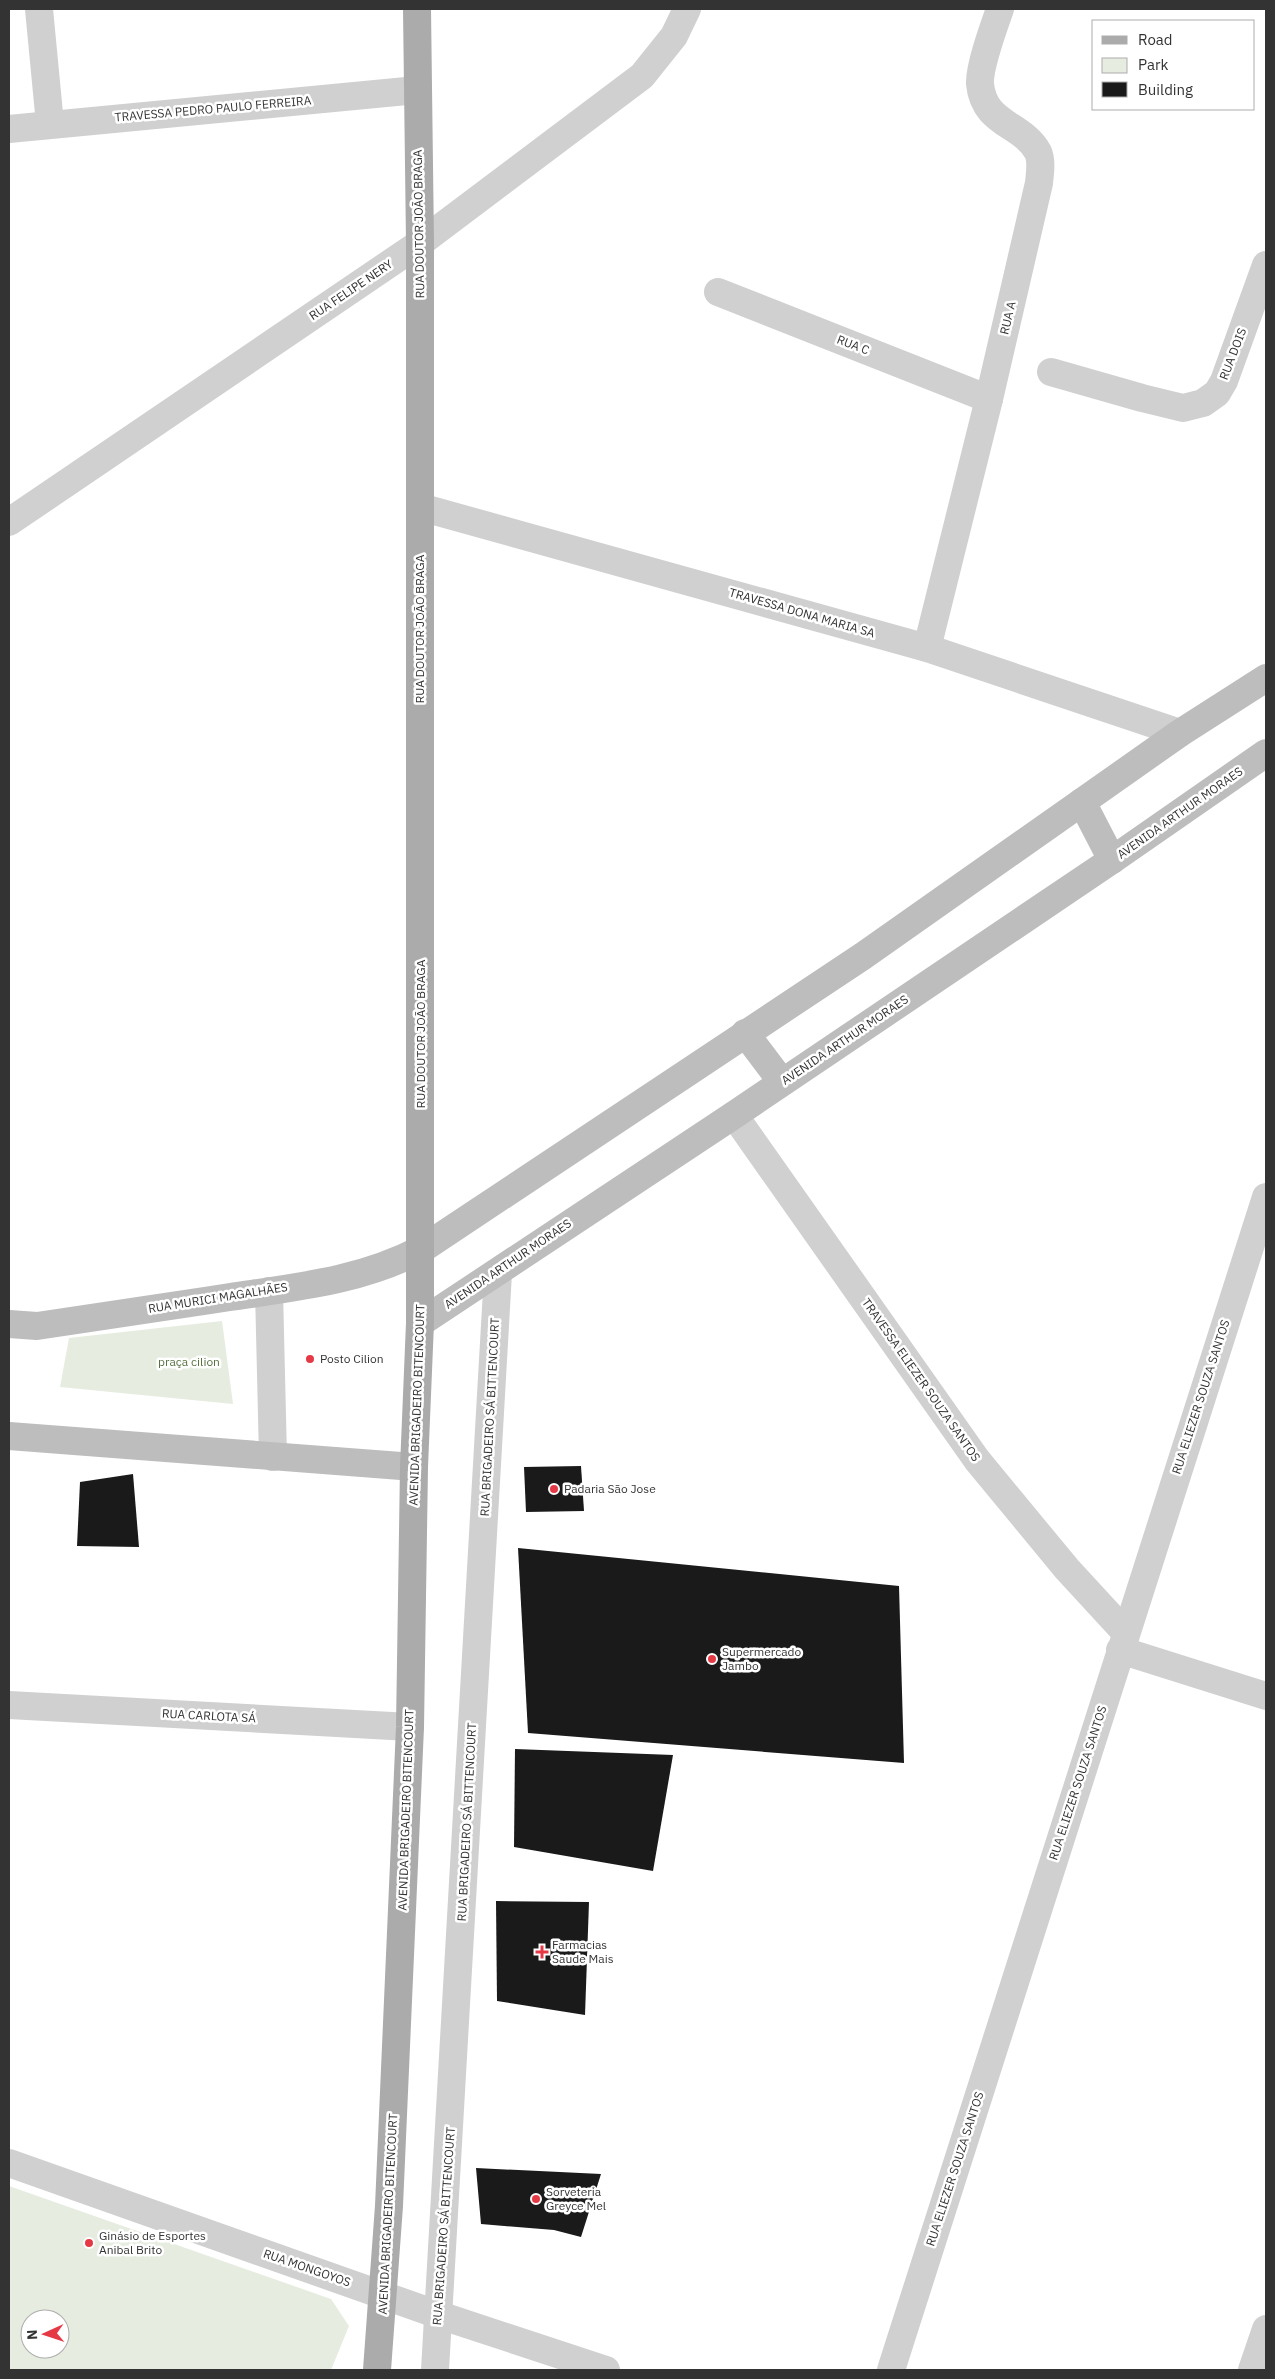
<svg xmlns="http://www.w3.org/2000/svg" width="1275" height="2379" font-family="'IBM Plex Sans',sans-serif">
  <rect width="100%" height="100%" fill="#fff"/>
  <!-- green -->
  <g fill="#e6ecdf" fill-rule="evenodd">
    <polygon points="222,1321 233,1404 60,1387 69,1338"/>
    <path d="M9 2186 331 2299 349 2326 331 2370H9ZM30 2319H60V2349H30Z"/>
  </g>
  <!-- building -->
  <g fill="#1a1a1a">
    <polygon points="581,1466 584,1511 526,1512 524,1467"/>
    <polygon points="133,1474 139,1547 77,1546 80,1482"/>
    <polygon points="518,1548 899,1586 904,1763 528,1733"/>
    <polygon points="515,1749 673,1755 653,1871 514,1847"/>
    <polygon points="496,1901 589,1902 585,2015 497,2001"/>
    <polygon points="476,2168 601,2174 581,2237 554,2230 481,2224"/>
  </g>
  <g fill="none" stroke-linecap="round" stroke-linejoin="round">
    <!-- street -->
    <g stroke="#d0d0d0" stroke-width="28">
      <polyline points="39,9 50,124"/>
      <polyline points="9,129 417,90"/>
      <polyline points="718,292 989,399"/>
      <polyline points="1051,372 1142,398 1183,408 1203,403 1217,393 1224,381 1266,265"/>
      <polyline points="420,507 927,648 1180,733"/>
      <polyline points="9,522 420,243 642,76 674,36 687,9"/>
      <path d="M927 648 989 399 1039 183C1040 173 1042 161 1038 152 1022 123 984 125 980 84 979 67 994 26 1000 9"/>
      <polyline points="734,1115 977,1460 1067,1569 1125,1632"/>
      <polyline points="269,1291 273,1457"/>
      <polyline points="1120,1650 1266,1696"/>
      <polyline points="9,1705 410,1727"/>
      <polyline points="9,2163 439,2315 606,2370"/>
      <polyline points="435,2370 498,1273"/>
      <polyline points="891,2370 1266,1197"/>
      <polyline points="1252,2370 1266,2329"/>
    </g>
    <!-- secondary -->
    <g stroke="#bdbdbd" stroke-width="28">
      <polyline points="1082,802 1112,860"/>
      <polyline points="745,1033 782,1082"/>
      <polyline points="420,1323 734,1115 1112,860 1266,753"/>
      <path d="M9 1324 37 1326C102 1316 166 1307 230 1297 297 1287 361 1281 422 1249L863 956 1180 733 1266 678"/>
      <polyline points="9,1436 414,1467"/>
    </g>
    <!-- primary -->
    <polyline stroke="#ababab" stroke-width="28" points="377,2370 389,2206 410,1727 414,1467 420,1323 420,243 417,9"/>
  </g>
  <!-- markers -->
  <g fill="#e63946" stroke="#fff" stroke-width="2">
    <circle cx="310" cy="1359" r="5"/>
    <circle cx="554" cy="1489" r="5"/>
    <circle cx="712" cy="1659" r="5"/>
    <path d="M539.5 1944.5h5v5h5v5h-5v5h-5v-5h-5v-5h5z"/>
    <circle cx="536" cy="2199" r="5"/>
    <circle cx="89" cy="2243" r="5"/>
  </g>
  <g text-anchor="middle" stroke-width="5" stroke-linejoin="round" paint-order="stroke">
    <!-- street labels -->
    <g font-size="12" fill="#333" stroke="#fff">
      <text transform="translate(213 109) rotate(-5)" y="4">TRAVESSA PEDRO PAULO FERREIRA</text>
      <text transform="translate(419 224) rotate(-91)" y="4">RUA DOUTOR JOÃO BRAGA</text>
      <text transform="translate(351 290) rotate(-34)" y="4">RUA FELIPE NERY</text>
      <text transform="translate(1008 318) rotate(-77)" y="4">RUA A</text>
      <text transform="translate(853 345) rotate(21)" y="4">RUA C</text>
      <text transform="translate(1233 354) rotate(-69)" y="4">RUA DOIS</text>
      <text transform="translate(802 613) rotate(16)" y="4">TRAVESSA DONA MARIA SA</text>
      <text transform="translate(420 629) rotate(-90)" y="4">RUA DOUTOR JOÃO BRAGA</text>
      <text transform="translate(1180 813) rotate(-35)" y="4">AVENIDA ARTHUR MORAES</text>
      <text transform="translate(421 1034) rotate(-90)" y="4">RUA DOUTOR JOÃO BRAGA</text>
      <text transform="translate(845 1040) rotate(-34)" y="4">AVENIDA ARTHUR MORAES</text>
      <text transform="translate(508 1264) rotate(-34)" y="4">AVENIDA ARTHUR MORAES</text>
      <text transform="translate(218 1298) rotate(-9)" y="4">RUA MURICI MAGALHÃES</text>
      <text transform="translate(921 1380) rotate(55)" y="4">TRAVESSA ELIEZER SOUZA SANTOS</text>
      <text transform="translate(1201 1397) rotate(-72)" y="4">RUA ELIEZER SOUZA SANTOS</text>
      <text transform="translate(417 1405) rotate(-88)" y="4">AVENIDA BRIGADEIRO BITENCOURT</text>
      <text transform="translate(490 1417) rotate(-87)" y="4">RUA BRIGADEIRO SÁ BITTENCOURT</text>
      <text transform="translate(209 1716) rotate(3)" y="4">RUA CARLOTA SÁ</text>
      <text transform="translate(1078 1783) rotate(-72)" y="4">RUA ELIEZER SOUZA SANTOS</text>
      <text transform="translate(406 1810) rotate(-88)" y="4">AVENIDA BRIGADEIRO BITENCOURT</text>
      <text transform="translate(467 1822) rotate(-87)" y="4">RUA BRIGADEIRO SÁ BITTENCOURT</text>
      <text transform="translate(955 2169) rotate(-72)" y="4">RUA ELIEZER SOUZA SANTOS</text>
      <text transform="translate(388 2214) rotate(-87)" y="4">AVENIDA BRIGADEIRO BITENCOURT</text>
      <text transform="translate(444 2226) rotate(-86)" y="4">RUA BRIGADEIRO SÁ BITTENCOURT</text>
      <text transform="translate(307 2268) rotate(19)" y="4">RUA MONGOYOS</text>
    </g>
    <!-- poi labels -->
    <g font-size="12" fill="#333" stroke="#fff" text-anchor="start">
      <text x="320" y="1363">Posto Cilion</text>
      <text x="564" y="1493">Padaria São Jose</text>
      <text x="722" y="1656">Supermercado<tspan x="722" dy="14">Jambo</tspan></text>
      <text x="552" y="1949">Farmacias<tspan x="552" dy="14">Saude Mais</tspan></text>
      <text x="546" y="2196">Sorveteria<tspan x="546" dy="14">Greyce Mel</tspan></text>
      <text x="99" y="2240">Ginásio de Esportes<tspan x="99" dy="14">Anibal Brito</tspan></text>
    </g>
    <!-- park labels -->
    <g font-size="12" fill="#56703f" stroke="#fff">
      <text x="189" y="1366">praça cilion</text>
    </g>
  </g>
  <!-- border -->
  <rect width="1275" height="2379" fill="none" stroke="#333333" stroke-width="20"/>
  <!-- legend -->
  <rect x="1092" y="20" width="162" height="90" fill="#ffffff" stroke="#adadad"/>
  <rect x="1102" y="36" width="25" height="8" fill="#ababab" stroke="#adadad"/>
  <text x="1138" y="45" font-size="15" fill="#333333">Road</text>
  <rect x="1102" y="58" width="25" height="15" fill="#e6ecdf" stroke="#adadad"/>
  <text x="1138" y="70" font-size="15" fill="#333333">Park</text>
  <rect x="1102" y="82" width="25" height="15" fill="#1a1a1a" stroke="#adadad"/>
  <text x="1138" y="95" font-size="15" fill="#333333">Building</text>
  <!-- north arrow -->
  <g transform="translate(45 2334) rotate(267)"><circle r="24" fill="#ffffff" stroke="#adadad"/>
  <path d="M0-4L9 19L0 12L-9 19Z" fill="#e63946"/>
  <text y="-8" font-size="14" font-weight="bold" text-anchor="middle" fill="#333333">N</text>
  </g>
</svg>
